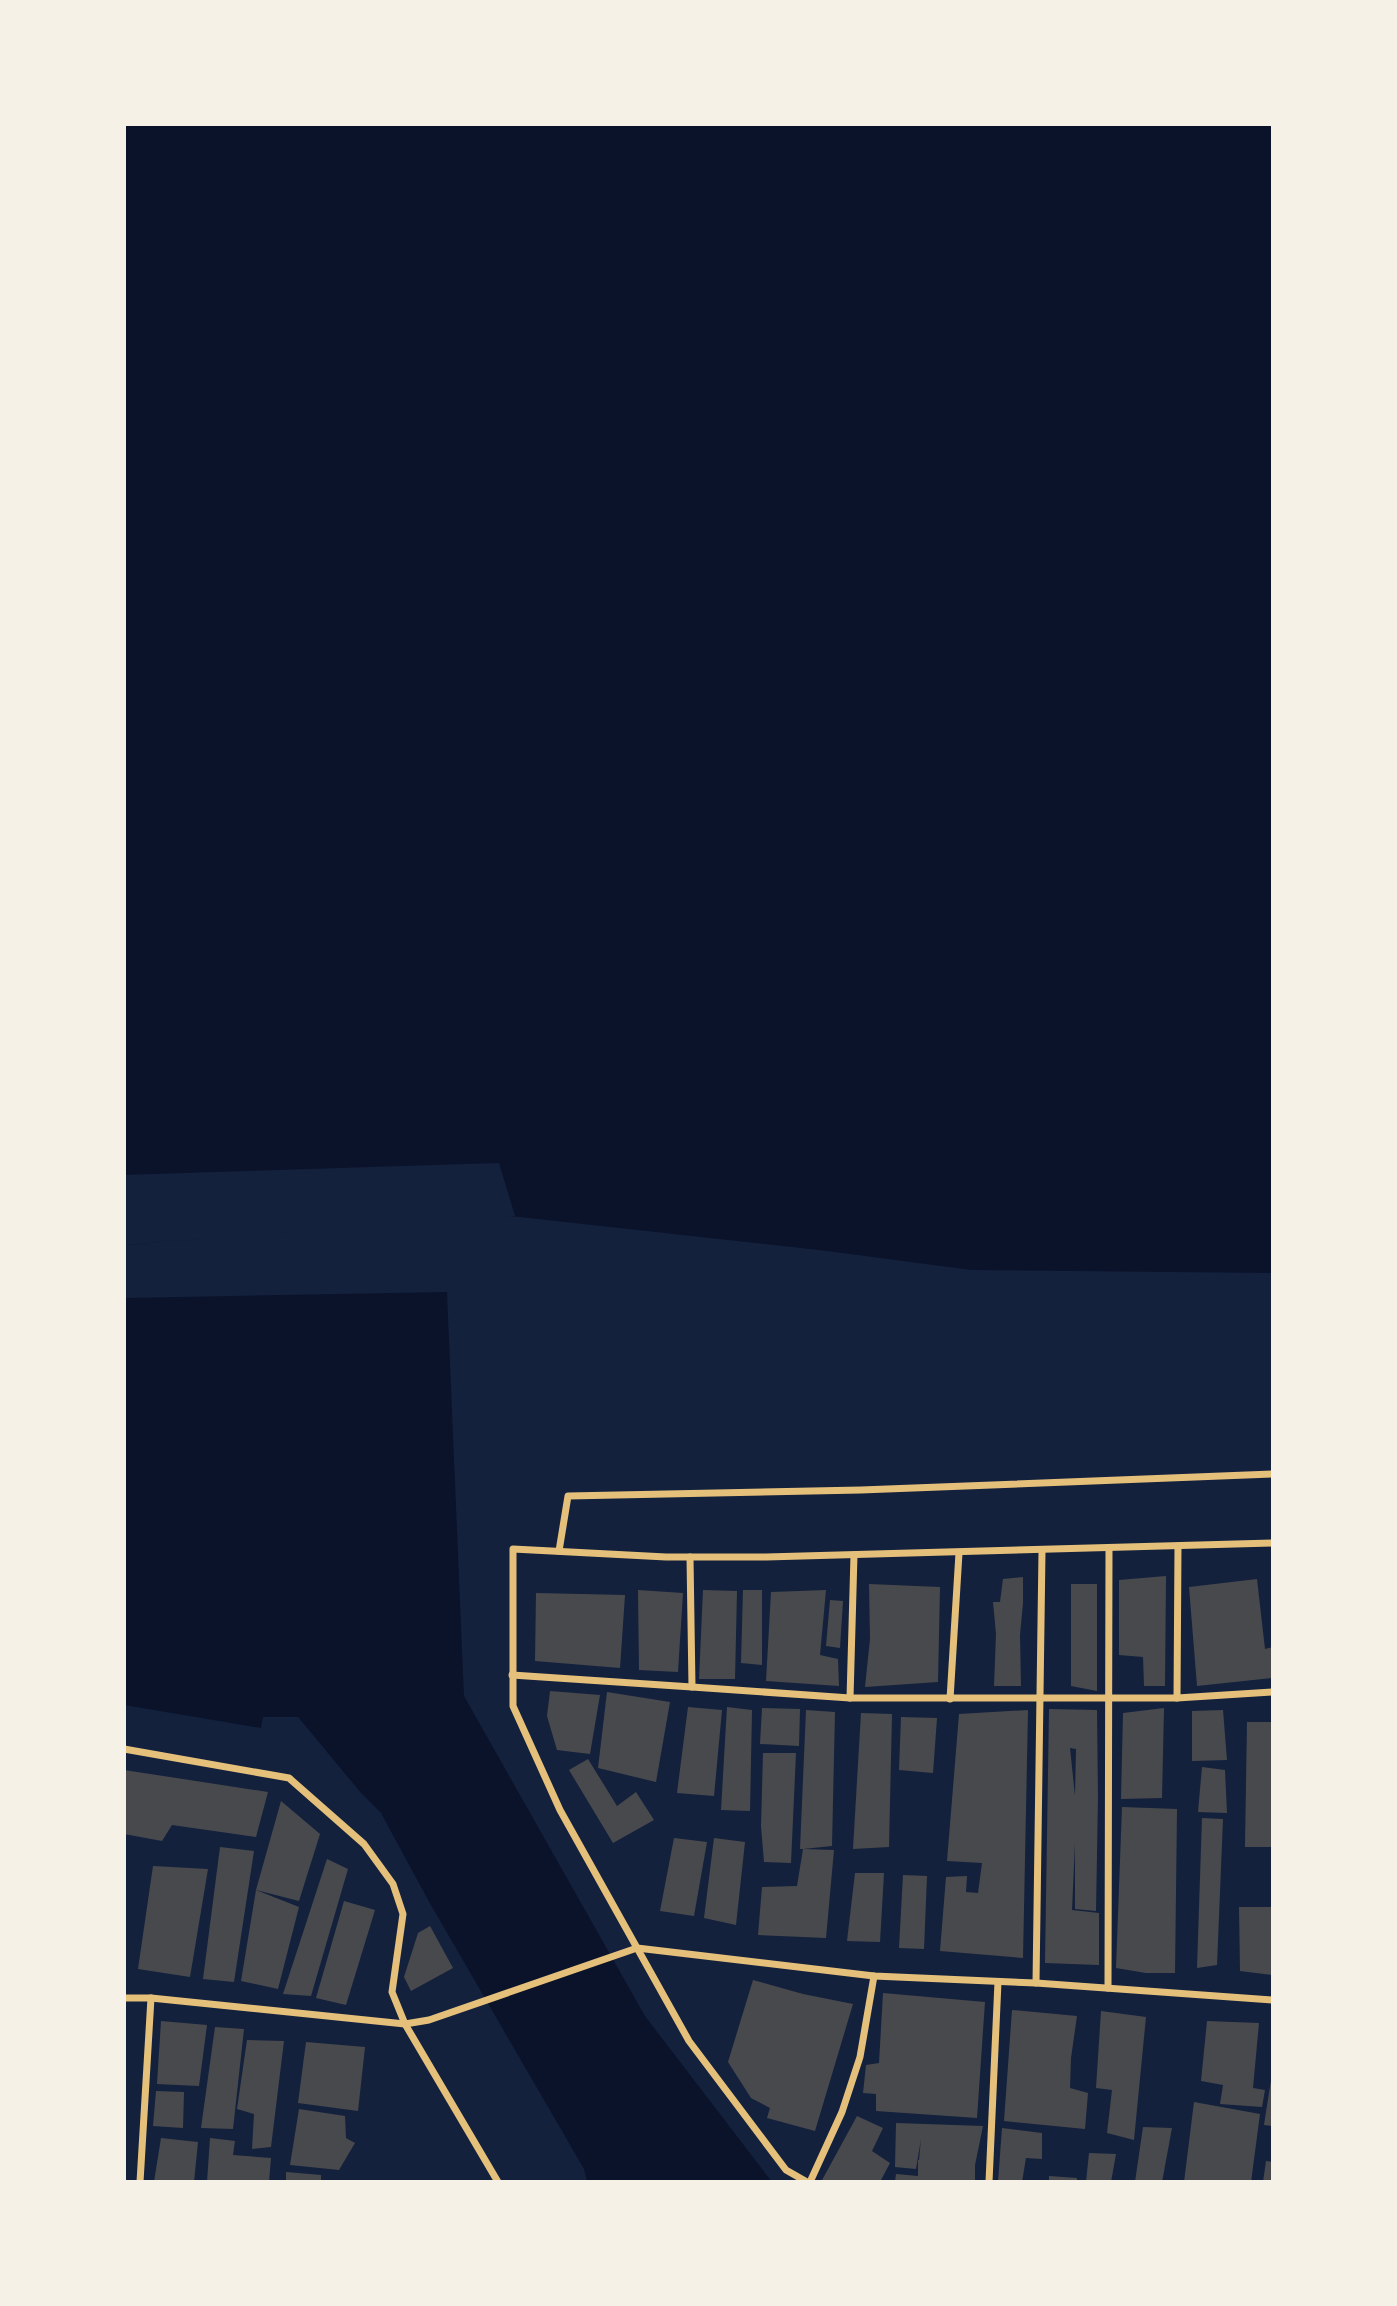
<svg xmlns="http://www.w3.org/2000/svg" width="1397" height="2306" font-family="'Titillium Web',sans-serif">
  <rect width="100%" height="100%" fill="#14213d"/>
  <!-- water -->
  <g fill="#0b132b">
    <polygon points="124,124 1273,124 1273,1273 971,1270 827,1251 502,1215 124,1245"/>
    <polygon points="447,1292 464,1696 645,2016 772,2182 587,2182 584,2169 428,1900 381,1813 361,1793 298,1717 263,1717 261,1728 124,1705 124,1298"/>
  </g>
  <!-- pier -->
  <polygon fill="#14213d" points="499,1163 515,1216 124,1245 124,1175"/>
  <!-- building -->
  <g fill="#48494c" fill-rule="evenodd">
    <polygon points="1166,1576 1165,1686 1144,1686 1143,1657 1119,1655 1119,1580"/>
    <polygon points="1023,1577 1023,1603 1020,1635 1021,1686 994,1686 996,1634 993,1602 1000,1602 1003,1579"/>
    <polygon points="1257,1579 1265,1649 1273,1647 1273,1678 1197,1686 1189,1587"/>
    <polygon points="869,1584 940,1587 938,1682 865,1687 870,1639"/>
    <polygon points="1071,1584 1097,1584 1097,1691 1071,1686"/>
    <polygon points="638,1590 683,1593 678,1672 639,1670"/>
    <polygon points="703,1590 737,1591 735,1679 699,1679"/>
    <polygon points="743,1590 762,1590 762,1665 741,1663"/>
    <polygon points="826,1590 820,1655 838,1659 839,1686 766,1681 771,1592"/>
    <polygon points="536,1593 625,1595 620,1668 535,1661"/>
    <polygon points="830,1600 843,1601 840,1648 826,1646"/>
    <polygon points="550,1691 600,1695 590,1754 557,1750 547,1716"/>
    <polygon points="607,1692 670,1702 656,1782 598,1768"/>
    <polygon points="688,1707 722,1710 714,1796 677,1793"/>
    <polygon points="727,1707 752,1710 750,1811 721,1810"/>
    <polygon points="762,1708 800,1709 799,1746 760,1744"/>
    <polygon points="1164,1708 1162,1798 1121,1799 1123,1713"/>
    <path d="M1049 1709 1097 1710 1098 1797 1096 1911 1075 1909V1843L1072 1910 1099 1913V1965L1045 1963ZM1070 1748 1076 1749 1075 1796Z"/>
    <polygon points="806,1710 835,1712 832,1846 803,1849 834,1850 826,1938 758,1935 762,1887 797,1886 803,1849 800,1849"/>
    <polygon points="1028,1710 1023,1958 940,1951 946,1877 967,1876 966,1892 978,1893 982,1863 947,1861 959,1714"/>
    <polygon points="1223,1710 1227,1760 1192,1761 1192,1711"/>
    <polygon points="861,1713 892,1714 889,1847 853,1849"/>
    <polygon points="901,1717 937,1718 933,1773 899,1770"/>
    <polygon points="1247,1722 1273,1722 1271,1847 1245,1847"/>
    <polygon points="763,1753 796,1753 791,1863 764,1862 761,1826"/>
    <polygon points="588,1759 617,1806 636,1792 654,1820 613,1843 569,1770"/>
    <polygon points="1202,1767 1225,1770 1227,1813 1198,1812"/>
    <polygon points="124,1770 268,1792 256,1837 172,1825 162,1841 124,1834"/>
    <polygon points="281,1801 320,1834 299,1901 256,1890"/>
    <polygon points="1122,1807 1177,1809 1175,1973 1146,1973 1116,1968"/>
    <polygon points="1202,1818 1223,1819 1217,1965 1197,1968"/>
    <polygon points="674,1838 707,1842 694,1916 660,1911"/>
    <polygon points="714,1838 745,1842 736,1925 704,1918"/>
    <polygon points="220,1847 254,1851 234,1982 203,1979"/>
    <polygon points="327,1859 348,1869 311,1996 283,1994"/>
    <polygon points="153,1866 208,1869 190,1977 138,1969"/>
    <polygon points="855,1873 884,1873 880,1942 847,1941"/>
    <polygon points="903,1875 927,1876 924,1949 899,1948"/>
    <polygon points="256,1890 299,1907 278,1989 241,1981"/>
    <polygon points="344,1901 375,1910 346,2005 316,1998"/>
    <polygon points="1239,1907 1273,1907 1273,1975 1240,1971"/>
    <polygon points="430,1926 453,1968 411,1991 404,1977 418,1933"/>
    <polygon points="753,1980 803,1994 853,2004 815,2131 767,2118 770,2108 751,2098 728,2062"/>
    <polygon points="883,1993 985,2002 977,2118 876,2111 876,2094 863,2093 866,2065 879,2063"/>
    <polygon points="1012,2010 1077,2016 1071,2058 1070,2088 1088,2093 1085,2129 1004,2121"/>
    <polygon points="1101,2011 1146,2017 1134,2140 1107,2133 1112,2090 1096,2088"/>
    <polygon points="161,2021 207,2025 199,2086 157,2084"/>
    <polygon points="1207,2021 1259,2023 1253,2088 1265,2090 1262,2107 1220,2104 1223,2085 1201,2081"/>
    <polygon points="215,2027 244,2029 233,2129 201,2128"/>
    <polygon points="247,2040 284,2041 271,2147 252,2149 254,2114 237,2109"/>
    <polygon points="306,2042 365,2047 358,2111 298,2103"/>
    <polygon points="1271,2080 1273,2080 1273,2126 1264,2125"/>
    <polygon points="156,2091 184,2092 183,2128 153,2126"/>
    <polygon points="1194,2102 1260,2114 1251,2182 1184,2182"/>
    <polygon points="299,2109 345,2116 346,2138 355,2143 339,2170 290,2165"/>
    <polygon points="857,2116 883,2128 872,2151 890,2163 880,2182 821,2182"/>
    <polygon points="896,2123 983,2126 975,2165 975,2182 895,2182 896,2174 918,2176 918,2160 919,2160 921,2139 916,2169 895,2167"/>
    <polygon points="1143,2127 1172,2128 1162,2182 1135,2182"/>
    <polygon points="1002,2128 1042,2133 1042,2159 1026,2158 1022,2182 998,2182"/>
    <polygon points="161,2138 198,2142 194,2182 154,2182"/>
    <polygon points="210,2138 235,2141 233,2155 271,2158 269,2182 207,2182"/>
    <polygon points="1089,2153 1116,2154 1111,2182 1086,2182"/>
    <polygon points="1266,2161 1273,2162 1273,2182 1263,2182"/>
    <polygon points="286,2172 321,2175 321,2182 286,2182"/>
    <polygon points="1049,2176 1077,2178 1077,2182 1049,2182"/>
  </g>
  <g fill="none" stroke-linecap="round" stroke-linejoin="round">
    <!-- minor -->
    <g stroke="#e5c07b" stroke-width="7">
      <polyline points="559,1551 568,1496 861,1490 1273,1474"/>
      <polyline points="512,1675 692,1687 690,1557"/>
      <polyline points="692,1687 850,1698 854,1555"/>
      <polyline points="850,1698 1177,1698 1273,1692"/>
      <polyline points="1177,1698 1178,1546"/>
      <polyline points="950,1699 959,1553"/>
      <polyline points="124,1749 289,1778 364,1844 393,1884 403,1914 392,1992 405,2024 498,2182"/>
      <polyline points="1036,1983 1042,1551"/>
      <polyline points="1108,1988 1109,1549"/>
      <polyline points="124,1998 151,1998 405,2024 429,2020 637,1948 874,1976 1036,1983 1273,2000"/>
      <polyline points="140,2182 151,1998"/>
      <polyline points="807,2182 786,2170 689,2041 560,1810 513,1706 513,1549 666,1557 766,1557 1273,1543"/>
      <polyline points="810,2182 842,2112 860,2057 874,1976"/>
      <polyline points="989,2182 998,1982"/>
    </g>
  </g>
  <!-- border -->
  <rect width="1397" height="2306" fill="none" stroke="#f6f1e7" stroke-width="252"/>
</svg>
